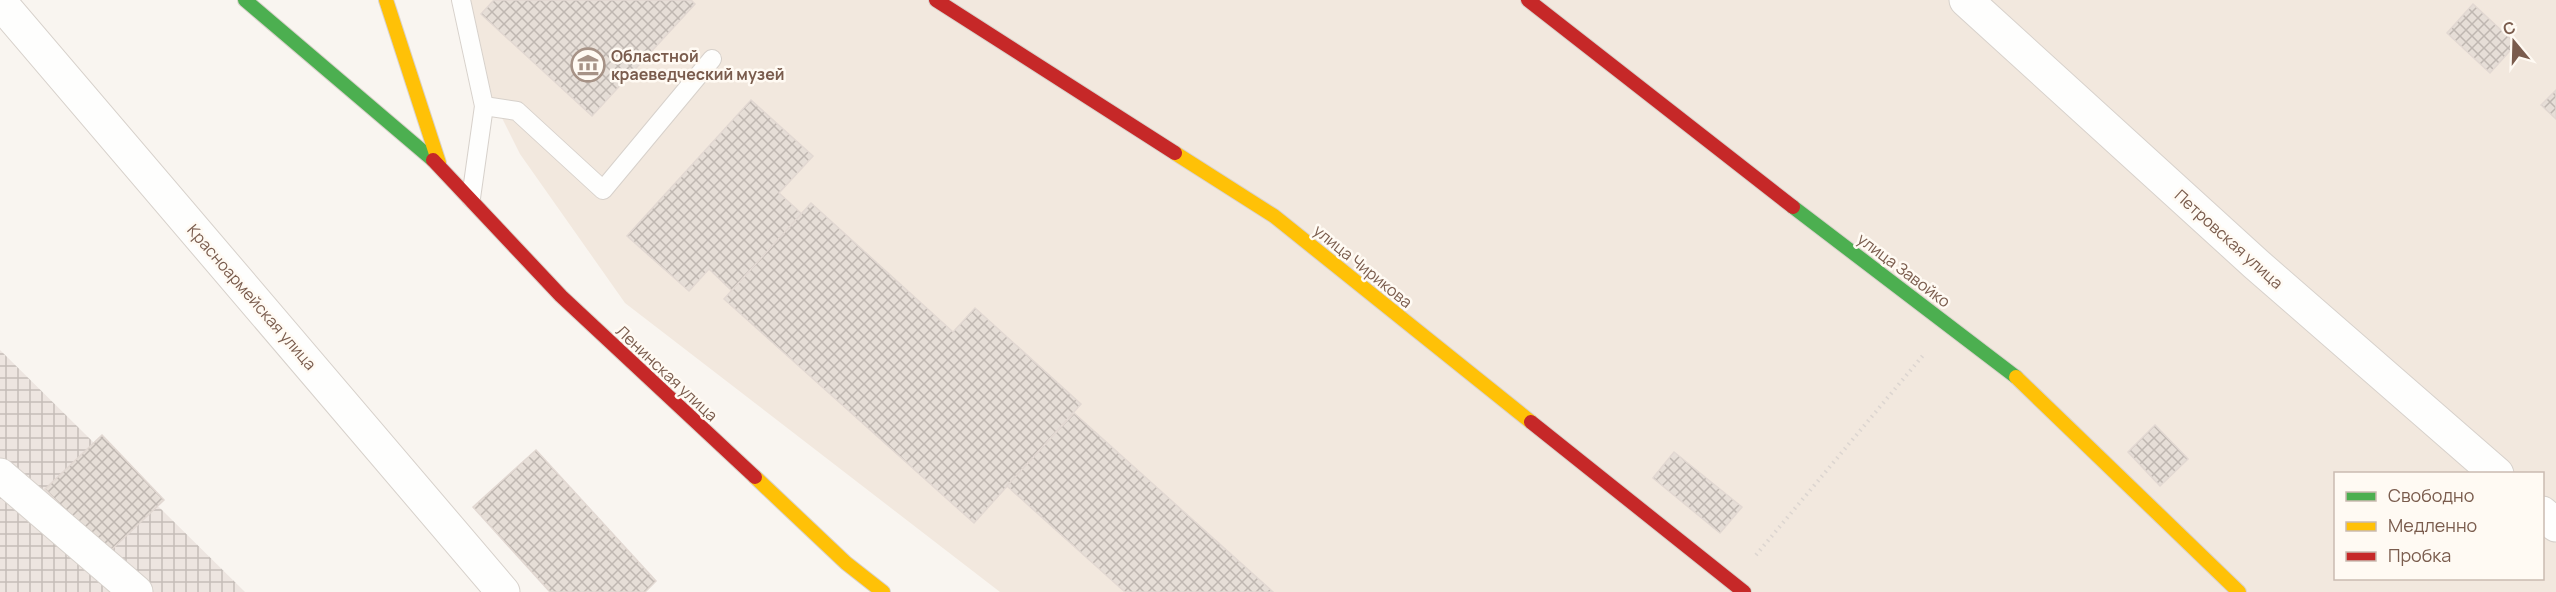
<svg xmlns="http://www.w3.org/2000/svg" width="2556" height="592" font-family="Manrope,sans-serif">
  <defs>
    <pattern id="industrial-grid" width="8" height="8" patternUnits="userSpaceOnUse" patternTransform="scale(1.5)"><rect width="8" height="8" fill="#ede5e0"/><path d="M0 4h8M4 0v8" fill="none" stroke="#c5bdb8"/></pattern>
    <pattern id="building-cross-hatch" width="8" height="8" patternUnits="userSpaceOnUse" patternTransform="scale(1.5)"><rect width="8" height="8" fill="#e6ded7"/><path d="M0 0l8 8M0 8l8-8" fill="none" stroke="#bfb7b1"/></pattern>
  </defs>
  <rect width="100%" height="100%" fill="#f9f5f0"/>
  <!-- residential -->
  <path fill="#f2e8de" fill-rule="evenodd" d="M452 0H2556V592H1000L625 303 520 154 459 32ZM2336 474H2542V578H2336Z"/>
  <!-- industrial -->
  <polygon fill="url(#industrial-grid)" points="0,350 245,592 0,592"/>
  <!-- building -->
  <g fill="url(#building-cross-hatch)" stroke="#e2d8d2" stroke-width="1.5">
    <polygon points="494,0 691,0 695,4 592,116 481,14"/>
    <polygon points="2473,4 2516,44 2490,73 2447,33"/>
    <polygon points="2556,90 2556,119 2541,105"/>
    <polygon points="751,100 813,156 779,193 802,214 732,291 709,269 689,291 627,236"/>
    <polygon points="811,203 953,332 975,308 1081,404 974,523 724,299"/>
    <polygon points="1074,413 1273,592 1125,592 1007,486"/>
    <polygon points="2155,425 2188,459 2160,486 2128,452"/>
    <polygon points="102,435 164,500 107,554 45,489"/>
    <polygon points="536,450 656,581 645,592 550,592 473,507"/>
    <polygon points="1674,452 1742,507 1720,533 1653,478"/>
  </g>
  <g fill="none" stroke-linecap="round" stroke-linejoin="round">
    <defs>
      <g id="lane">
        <polyline points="461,0 484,106 471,198"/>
        <polyline points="484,106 517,111 603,190 712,59"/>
      </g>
      <g id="street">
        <polyline points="1966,0 2256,264 2497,474"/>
        <polyline points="0,2 503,592"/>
        <polyline points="0,475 136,592"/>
        <polyline points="2542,513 2556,525"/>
      </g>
      <g id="fast">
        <polyline points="245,0 433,160"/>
        <polyline points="1793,207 2016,377"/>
      </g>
      <g id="slow">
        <polyline points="386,0 439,163"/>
        <polyline points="1175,153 1274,216 1531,422"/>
        <polyline points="2016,377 2239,592"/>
        <polyline points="755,477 846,563 883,592"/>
      </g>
      <g id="jam">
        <polyline points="936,0 1175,153"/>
        <polyline points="1528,0 1793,207"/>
        <polyline points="433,160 561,296 755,477"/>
        <polyline points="1531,422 1744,592"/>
      </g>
    </defs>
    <!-- lane casing -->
    <use href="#lane" stroke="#d7d1cb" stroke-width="20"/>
    <!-- street casing -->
    <use href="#street" stroke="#d7d1cb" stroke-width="35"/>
    <!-- fast casing -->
    <use href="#fast" stroke="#d9d2cb" stroke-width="16"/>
    <!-- slow casing -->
    <use href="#slow" stroke="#d9d2cb" stroke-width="16"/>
    <!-- jam casing -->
    <use href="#jam" stroke="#d9d2cb" stroke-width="16"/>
    <!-- path -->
    <polyline stroke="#dcd5d0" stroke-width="4" stroke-dasharray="1.5 4.5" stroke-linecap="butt" points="1756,555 1925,353"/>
    <!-- lane -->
    <use href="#lane" stroke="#fefefd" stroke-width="18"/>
    <!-- street -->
    <use href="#street" stroke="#fefefd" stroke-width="33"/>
    <!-- fast -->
    <use href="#fast" stroke="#4caf50" stroke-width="14"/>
    <!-- slow -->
    <use href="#slow" stroke="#ffc107" stroke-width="14"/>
    <!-- jam -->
    <use href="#jam" stroke="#c62828" stroke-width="14"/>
  </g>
  <!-- icons -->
  <defs>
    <symbol id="museum-ring" viewBox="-11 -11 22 22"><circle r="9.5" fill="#fffaf3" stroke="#a69286" stroke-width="1.5"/><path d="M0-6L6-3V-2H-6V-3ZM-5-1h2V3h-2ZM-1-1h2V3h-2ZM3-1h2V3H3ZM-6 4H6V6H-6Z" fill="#a69286"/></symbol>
  </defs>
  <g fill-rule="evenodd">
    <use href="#museum-ring" x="569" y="46" width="38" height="38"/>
  </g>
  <g text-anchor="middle" stroke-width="5" stroke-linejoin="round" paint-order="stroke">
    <!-- poi labels -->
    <g font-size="16" font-weight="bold" fill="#7a5c4d" stroke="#fffaf3" text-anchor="start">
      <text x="611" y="62">Областной<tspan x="611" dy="18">краеведческий музей</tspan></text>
    </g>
    <!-- street labels -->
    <g font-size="16" fill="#7a5c4d" stroke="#fffaf3">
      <text transform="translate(2229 239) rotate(42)" y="6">Петровская улица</text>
      <text transform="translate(1363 266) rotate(39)" y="6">улица Чирикова</text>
      <text transform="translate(1904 270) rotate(37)" y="6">улица Завойко</text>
      <text transform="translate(252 297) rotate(49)" y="6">Красноармейская улица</text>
      <text transform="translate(667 373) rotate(43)" y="6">Ленинская улица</text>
    </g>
  </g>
  <!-- legend -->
  <rect x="2334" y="472" width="210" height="108" fill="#fffaf3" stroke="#cabbb1" stroke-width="1.5"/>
  <rect x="2346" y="492" width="30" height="9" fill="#4caf50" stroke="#cabbb1" stroke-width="1.5"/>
  <text x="2388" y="502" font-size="18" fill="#7a5c4d">Свободно</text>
  <rect x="2346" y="522" width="30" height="9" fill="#ffc107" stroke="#cabbb1" stroke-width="1.5"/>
  <text x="2388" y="532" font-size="18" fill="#7a5c4d">Медленно</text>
  <rect x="2346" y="552" width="30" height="9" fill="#c62828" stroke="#cabbb1" stroke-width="1.5"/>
  <text x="2388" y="562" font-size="18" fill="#7a5c4d">Пробка</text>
  <!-- north arrow -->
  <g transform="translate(2514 42) rotate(341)" stroke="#fffaf3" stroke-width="4.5" paint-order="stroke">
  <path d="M0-4.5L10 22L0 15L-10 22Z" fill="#7a5c4d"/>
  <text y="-9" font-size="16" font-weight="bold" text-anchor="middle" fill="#7a5c4d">С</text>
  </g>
</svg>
